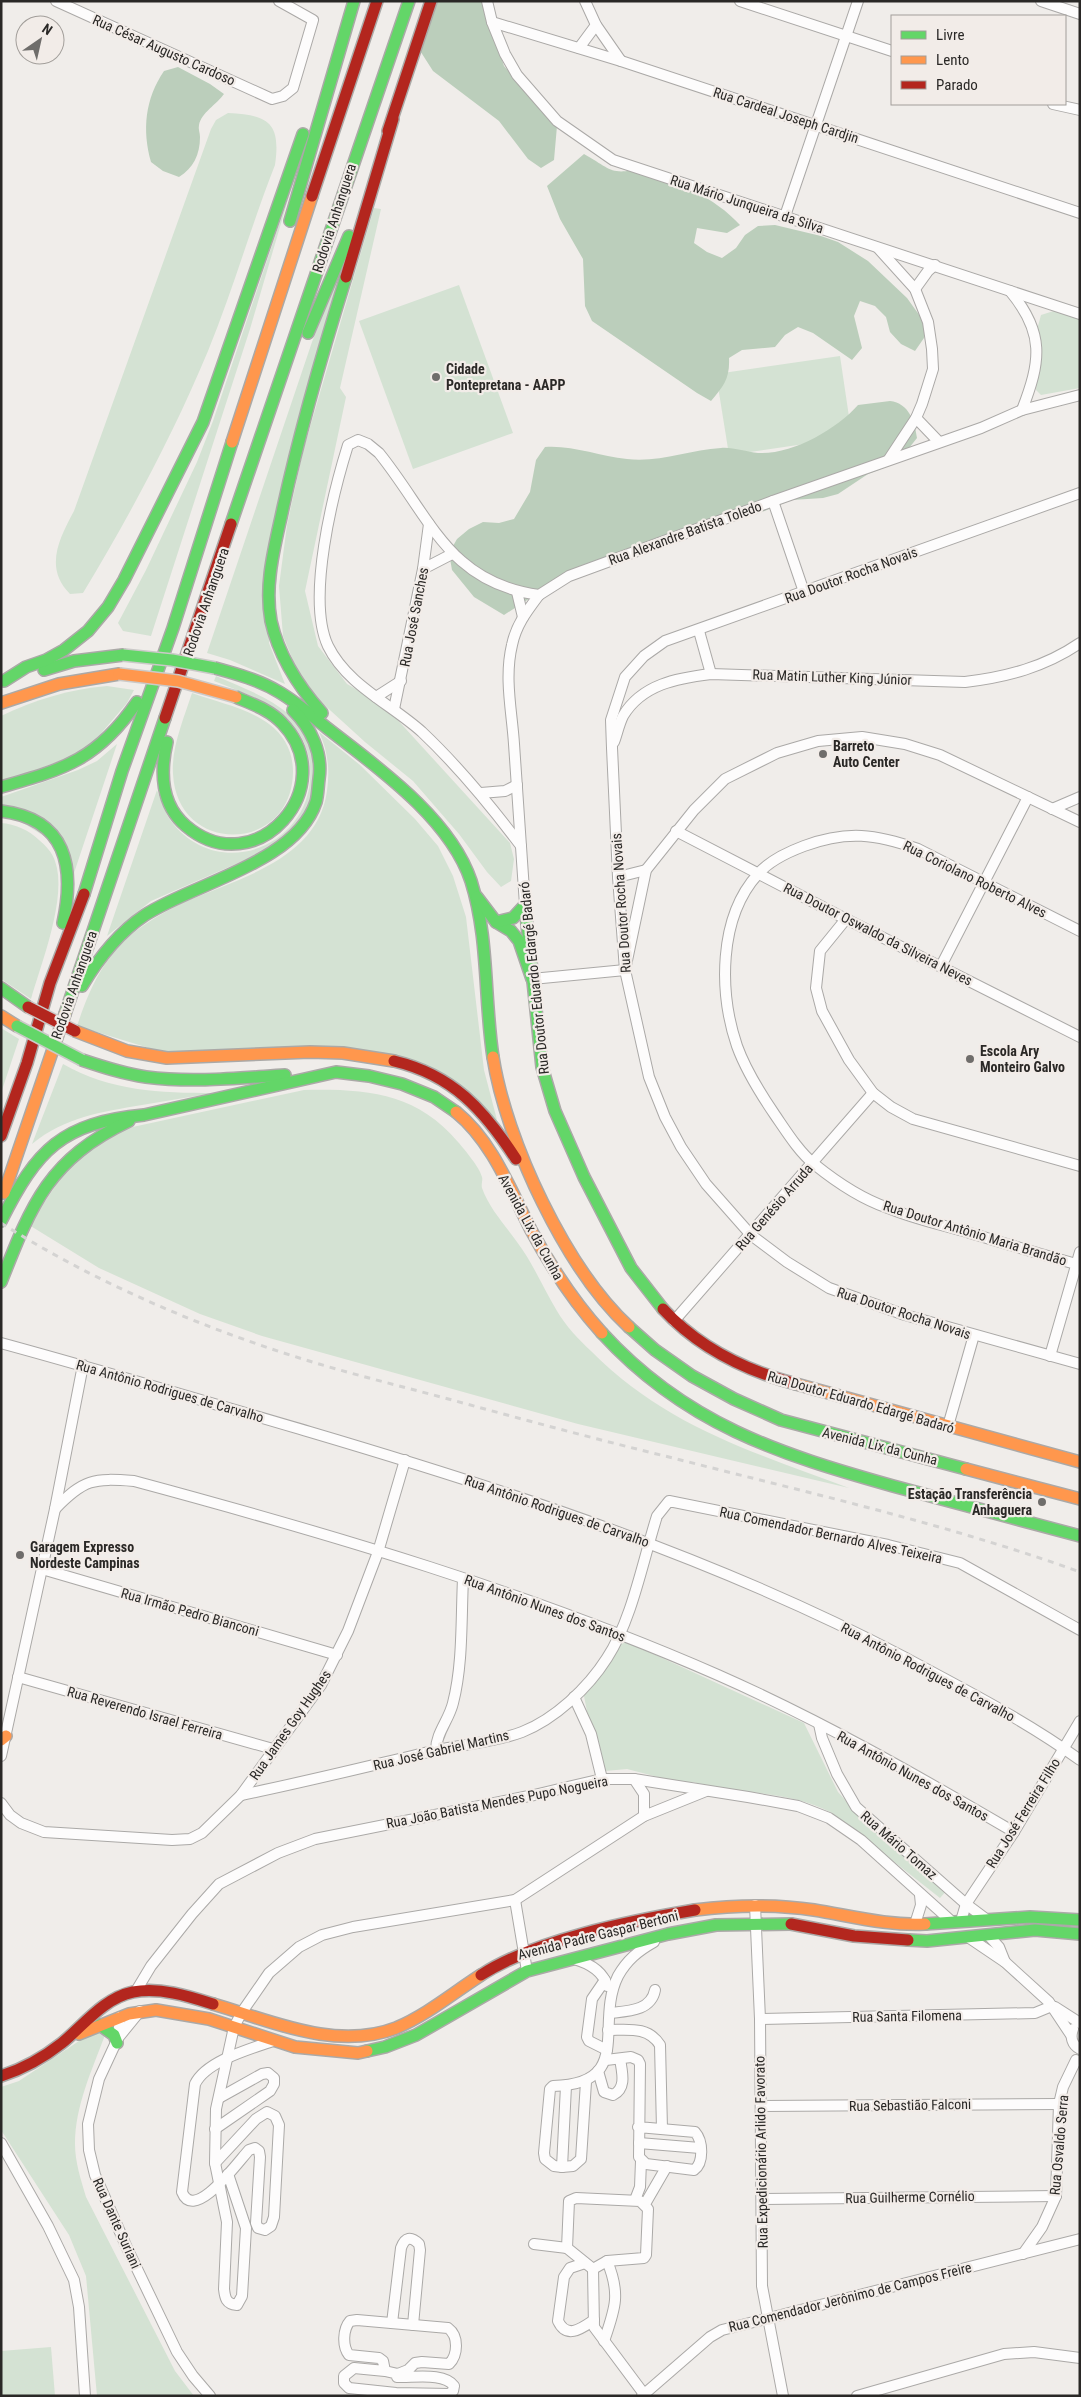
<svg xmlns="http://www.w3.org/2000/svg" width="1081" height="2397" font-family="'Roboto Condensed',sans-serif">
  <rect width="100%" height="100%" fill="#f0edea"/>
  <!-- green -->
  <g fill="#d4e2d3">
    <path d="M228 113C269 115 281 123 275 165 251 226 233 290 208 351 173 435 130 515 83 593L70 594C44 568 59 539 74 511L211 129 216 120Z"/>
    <polygon points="292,186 250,329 151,636 123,631 118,623 146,570 197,462 213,421"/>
    <polygon points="374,208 381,209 340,388 346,397 305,591 318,646 347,684 384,705 510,843 514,859 511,881 501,887 487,872 459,834 413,781 365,742 320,701 297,670 283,636 279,586 287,525 303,451"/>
    <polygon points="348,249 295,430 269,643 285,684 230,660 207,653 312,342"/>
    <polygon points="459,285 513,433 413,469 359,321"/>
    <polygon points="1060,309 1080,317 1080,388 1041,395 1036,390 1038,326 1041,315"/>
    <polygon points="840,356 852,437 729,455 716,374"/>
    <path d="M216 676C241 687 269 697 290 715 320 741 321 789 300 821 292 834 278 843 266 851L151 901 107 936 157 790C161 800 165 813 171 821 219 885 316 845 310 767 309 749 301 732 288 720 268 701 239 691 214 681Z"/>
    <path d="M107 686 134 690 127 703 86 751 1 783V716C34 700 70 689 107 686Z"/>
    <path d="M192 693C217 702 247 708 269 724 285 736 293 752 293 772 292 854 177 856 173 774 171 748 184 718 192 693Z"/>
    <path d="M319 732 360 765 415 819 438 846 453 876 466 917 484 1070 497 1120 390 1054 175 1056 77 1026C89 990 103 958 133 933 150 920 169 909 189 900 241 878 318 858 327 791 330 770 328 751 319 732Z"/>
    <polygon points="117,744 73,876 66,850 1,809 1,797 78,770 97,761"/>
    <path d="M1 823C15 824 29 830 39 840 46 846 52 852 55 861 68 896 41 964 31 999L1 979Z"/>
    <polygon points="1,1028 19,1039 1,1093"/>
    <path d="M63 1064C110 1091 160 1093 214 1093 190 1097 166 1101 142 1105 101 1112 65 1117 32 1144Z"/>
    <path d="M304 1090C367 1089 415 1092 458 1142 465 1150 480 1168 482 1177 483 1180 481 1184 482 1188 489 1208 505 1225 517 1242 533 1263 543 1288 557 1311 565 1325 579 1340 591 1351 665 1426 753 1452 849 1488L578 1424 262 1336 200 1314 99 1268 29 1225 73 1160 128 1128Z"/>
    <path d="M623 1640 804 1723 838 1792 857 1813 947 1890 940 1898 832 1813C789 1790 739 1795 693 1782L681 1783 627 1769 605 1771 596 1757 583 1691Z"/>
    <path d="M94 2031 105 2035C92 2070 75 2106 75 2144 75 2162 81 2180 86 2197L175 2371 194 2396H97L86 2276 69 2235 1 2130V2087L19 2081Z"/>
    <polygon points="51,2347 55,2396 1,2396 1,2351"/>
  </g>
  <!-- forest -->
  <g fill="#bbcebb">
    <polygon points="427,1 490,1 499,50 504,66 557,126 554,160 541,168 528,159 499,121 433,71 417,46"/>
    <path d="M178 67 210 84 224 94C217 104 201 113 199 125 198 129 200 133 200 137 200 155 193 168 179 177L163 171 151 162C142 130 145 99 164 71Z"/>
    <path d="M584 154C611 169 611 177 644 167 677 183 715 197 740 225L727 233 697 228 694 243 707 252 722 258 736 248 745 235 758 226 775 225 821 236 838 242 868 261 907 298 925 323 924 338 915 351 901 344 890 332 886 317 875 306 860 301 854 316 862 348 852 360 813 333 798 327 785 335 775 347 742 350 729 358C730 378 724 386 711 401L697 393 592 321 585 306 583 259 560 219 547 186Z"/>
    <path d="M890 401C909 403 915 422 917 438L897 463 868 474 838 494 823 498 792 500 757 514 561 578 504 615 474 597 452 570 449 553 457 539 469 529 483 522 499 523 514 519 530 492 536 460 545 447C572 445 599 456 627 459 658 463 689 450 721 448 733 447 746 452 758 453 792 455 837 429 858 405Z"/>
  </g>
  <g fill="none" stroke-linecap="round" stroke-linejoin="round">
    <defs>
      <g id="street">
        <polyline points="56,1 272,99 283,96 293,88 313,20 279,1"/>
        <polyline points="487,1 492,22 505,54 517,75 557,121 613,160 1080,314"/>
        <polyline points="585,1 596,25 621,61"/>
        <polyline points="740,1 892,51"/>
        <polyline points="1041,1 1080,14"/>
        <polyline points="492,22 621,61 1080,213"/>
        <polyline points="579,48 596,25"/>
        <polyline points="1053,104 1080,110"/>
        <polyline points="785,216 858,1"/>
        <polyline points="878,248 915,289 928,322 932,349 933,369 922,404 916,418 889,459"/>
        <polyline points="915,289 928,271 935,265"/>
        <path d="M1010 291C1045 333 1041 361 1022 410"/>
        <polyline points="916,418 939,442"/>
        <polyline points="1080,493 665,641 644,656 625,677 611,720 612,748 618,877 625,970 649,1077 665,1117 681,1147 706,1184 751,1235 787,1262 829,1288 905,1315 1080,1364"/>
        <polyline points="773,501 804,592"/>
        <polyline points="423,569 452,554"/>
        <polyline points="517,592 523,617"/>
        <polyline points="699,631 711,674"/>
        <polyline points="376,697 401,681"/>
        <polyline points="394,709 423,569 429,524"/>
        <path d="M614 742C617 734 619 724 623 716 642 684 678 678 711 674L965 682C1007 677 1045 667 1080 643"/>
        <polyline points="481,793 505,791 517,785"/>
        <polyline points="1052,809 1080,797"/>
        <polyline points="676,831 846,919 1080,1037"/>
        <path d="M521 846C491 806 459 767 422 732 391 704 347 685 328 646 306 599 333 493 348 445L358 440 368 444 379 453C430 516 448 583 539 595L569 576 773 501 981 428 1022 410 1080 395"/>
        <polyline points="618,877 646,870"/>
        <path d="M525 905C521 852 518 798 514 744 512 712 504 678 512 645 516 625 527 611 539 595"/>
        <polyline points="846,919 820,951 816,988 822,1011 849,1060 873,1093 891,1107 913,1119 1080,1166"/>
        <path d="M1080 931 918 849C876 834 847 830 804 846 788 852 769 861 758 874 718 918 719 993 737 1046 746 1071 760 1093 775 1115 786 1131 799 1152 814 1164 835 1181 862 1199 888 1208 914 1219 943 1225 970 1233 1007 1244 1043 1255 1080 1265"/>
        <polyline points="941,966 1028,797"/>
        <polyline points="532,979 625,970 646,870 694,810 725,779 777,753 818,741 862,737 905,744 940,755 1080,822"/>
        <polyline points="674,1321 873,1093"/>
        <path d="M1 1343C104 1371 207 1402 310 1432 513 1492 715 1558 904 1657 963 1689 1025 1720 1080 1760"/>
        <polyline points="1050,1356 1080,1252"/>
        <polyline points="948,1426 974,1335"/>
        <path d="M55 1509C84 1479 93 1478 134 1481 331 1534 531 1593 718 1675 820 1720 918 1776 1014 1832"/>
        <polyline points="42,1569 337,1655"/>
        <polyline points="18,1677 273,1749"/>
        <polyline points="574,1697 591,1734 602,1779"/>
        <polyline points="819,1724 822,1738 837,1774 856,1807 966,1904 986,1919"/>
        <path d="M436 1750C436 1733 449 1720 453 1703 463 1664 461 1620 463 1579"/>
        <polyline points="1,1756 55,1509 83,1365"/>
        <polyline points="634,1779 644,1794 644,1816"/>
        <path d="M241 1795C305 1782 369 1766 433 1751 463 1744 493 1743 522 1732 555 1719 588 1688 607 1658 632 1620 643 1560 657 1516L669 1501 888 1545 960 1563 1080 1630"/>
        <polyline points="1,1803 10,1815 21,1823 44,1832 172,1840 190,1839 202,1833 241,1795 321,1685 348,1631 378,1552 405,1460"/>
        <polyline points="515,1900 527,1971"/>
        <polyline points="755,1905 760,2019 762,2286 783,2396"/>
        <polyline points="961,1921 966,1904 1014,1832 1080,1721"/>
        <polyline points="915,1924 921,1905 920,1895"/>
        <polyline points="989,1936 999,1947 1005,1962"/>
        <polyline points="968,1937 1005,1962 1049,2002 1071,2035"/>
        <path d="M574 1959C588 1963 603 1971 607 1986"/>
        <polyline points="605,1980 592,1999 587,2037 589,2041 607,2050"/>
        <polyline points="136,1991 151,1966 192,1914 219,1884 278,1853 315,1839 534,1795 602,1779 634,1779 748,1797 798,1806 829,1818 861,1840 951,1921"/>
        <polyline points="1055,2007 1080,2023"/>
        <path d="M610 2013C628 2011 651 2011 655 1990"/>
        <polyline points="120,2017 118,2038 99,2079 88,2124 89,2150 95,2175 127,2248 177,2352 193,2376 210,2396"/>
        <polyline points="760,2019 1035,2013 1052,2006"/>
        <path d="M1073 2029C1070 2037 1072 2045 1080 2049"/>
        <path d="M608 2030C628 2030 648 2026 660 2045L662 2129"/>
        <polyline points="118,2038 140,2011"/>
        <path d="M606 2060 631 2057 638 2060 640 2064 639 2157 646 2164 694 2170C704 2163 703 2141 695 2132L638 2127"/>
        <path d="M598 2071 604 2092 613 2095C627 2088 622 2072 620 2059"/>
        <path d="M586 2082 581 2159 573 2166 562 2167 554 2166 545 2159 544 2153 550 2089 553 2086C635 2084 594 2024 618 1976 627 1960 638 1951 654 1942"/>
        <polyline points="761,2106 1059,2104"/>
        <polyline points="215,2129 270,2091 274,2084 274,2078 268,2073 262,2074 219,2098"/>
        <polyline points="1,2143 48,2226 74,2280 79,2307 85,2396"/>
        <polyline points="639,2143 700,2148"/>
        <path d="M215 2163 256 2119 267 2112 275 2116 279 2125 274 2217 271 2226 265 2230 258 2228 256 2223 260 2157 259 2151 255 2148 249 2150C238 2162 194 2223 182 2192L195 2084C206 2061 250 2049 273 2041"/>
        <polyline points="562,2167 566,2086"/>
        <path d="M228 2174 246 2228 242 2296 237 2305C226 2304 225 2298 224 2289L227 2222 215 2163 216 2109 234 2027 242 2012 269 1973 299 1947 322 1935 353 1927 515 1900 644 1816 706 1791"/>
        <polygon points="576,2198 640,2201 648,2209 646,2255 644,2258 607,2261 593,2269 567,2248 569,2201"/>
        <polyline points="763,2199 1056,2196"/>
        <polyline points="635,2200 640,2187 641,2161"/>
        <polyline points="645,2204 667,2166"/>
        <polyline points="534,2244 567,2248"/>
        <polyline points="1023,2254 1042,2227 1056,2196 1059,2104 1063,2087 1076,2060"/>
        <path d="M585 2263 570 2268 564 2277 558 2321C567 2340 582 2328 594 2320"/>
        <polyline points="593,2269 594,2327 644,2394"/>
        <path d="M392 2323 401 2248C405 2237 411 2236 419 2244L420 2250 413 2325"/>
        <path d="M604 2341C615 2309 621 2294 607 2261"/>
        <path d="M385 2371 383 2361 379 2358 349 2355C342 2346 343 2329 350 2321L357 2320 448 2328C459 2336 458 2355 449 2364L422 2362 415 2363 408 2370 398 2374 385 2371 354 2368 344 2376V2383L349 2388 396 2393 449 2394 453 2391 454 2386C444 2372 413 2378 397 2377"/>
        <polyline points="642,2396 710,2337 722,2330 1080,2239"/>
        <polyline points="857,2396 1004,2354 1034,2352 1080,2358"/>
      </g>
      <g id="fast">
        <polyline points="290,221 354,1"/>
        <polyline points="308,333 349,236"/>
        <polyline points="231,524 409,1"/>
        <path d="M215 668C237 674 259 680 279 692 296 702 311 715 327 728 377 767 450 818 471 881 489 938 484 998 493 1057"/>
        <polyline points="44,670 74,661 123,655"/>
        <polyline points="4,681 26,667 46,660 64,650 88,631 108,607 124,580 203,422 303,134"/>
        <path d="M322 713C298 686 279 657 271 621 264 583 275 546 283 508 300 430 322 354 346 277"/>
        <path d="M167 742C160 772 161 805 186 826 256 885 343 786 282 723 270 710 252 704 236 697"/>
        <path d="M1 787C65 769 98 759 137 702"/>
        <path d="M1 811C67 819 75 867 63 923"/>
        <polyline points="84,894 122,771 173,628 232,442"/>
        <polyline points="477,897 496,922 511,931 519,941 532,979"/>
        <polyline points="525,905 542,1067 555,1111 584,1177 631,1268 663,1309"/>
        <polyline points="496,922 513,918 525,905"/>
        <path d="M82 986C98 959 118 933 145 915 194 883 296 863 316 802 318 795 318 786 319 779 323 753 311 728 293 710"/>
        <polyline points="1,988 28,1007"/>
        <polyline points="65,1014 165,718"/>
        <path d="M82 1060C103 1067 124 1074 146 1077 192 1083 239 1078 285 1075"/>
        <path d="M1 1221C37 1149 62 1123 144 1115L336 1072 369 1076 402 1084 434 1097 456 1112"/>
        <path d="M1 1282C32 1203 49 1159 129 1121"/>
        <polyline points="629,1327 655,1350 692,1376 734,1399 781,1420 966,1469"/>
        <path d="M602 1333C685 1424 779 1454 893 1486 955 1503 1018 1519 1080 1536"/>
        <polyline points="925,1924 1030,1917 1080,1920"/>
        <polyline points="908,1940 927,1941 1035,1930 1080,1934"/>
        <polyline points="100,2025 114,2035 117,2043"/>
        <polyline points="367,2051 385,2047 416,2035 527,1971 668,1934 716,1925 791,1924"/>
      </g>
      <g id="slow">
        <polyline points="232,442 312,196"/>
        <polyline points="1,703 59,684 119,674"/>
        <polyline points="1,1016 17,1026"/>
        <polyline points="75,1031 127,1051 167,1058 310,1052 343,1053 394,1061"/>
        <path d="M493 1057C506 1141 566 1269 629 1327"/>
        <path d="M456 1112C492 1141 510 1189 531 1230 551 1267 574 1302 602 1333"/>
        <polyline points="4,1193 65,1014"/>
        <polyline points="796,1384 1080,1462"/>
        <polyline points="966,1469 1080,1499"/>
        <polyline points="1,1740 6,1736"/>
        <path d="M695 1910C735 1905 774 1904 814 1910 851 1916 888 1926 925 1924"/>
        <path d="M213 2004C271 2021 336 2051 396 2028 427 2015 453 1993 481 1975"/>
        <polyline points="79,2034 129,2014 156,2010 209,2019 295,2047 358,2053 367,2051"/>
      </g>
      <g id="jam">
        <polyline points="388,131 431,1"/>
        <polyline points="312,196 377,1"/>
        <polyline points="346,277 393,119"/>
        <polyline points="165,718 231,524"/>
        <path d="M394 1061C453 1075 484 1110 516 1159"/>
        <polyline points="1,1136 27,1063 50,983 84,894"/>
        <path d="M663 1309C698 1347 747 1371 796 1384"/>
        <polyline points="791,1924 854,1936 908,1940"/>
        <path d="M481 1975C535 1940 630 1921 695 1910"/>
        <path d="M1 2076C23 2069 43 2058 62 2043 84 2025 104 1998 133 1992 160 1987 188 1996 213 2004"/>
      </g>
    </defs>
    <!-- street casing -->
    <use href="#street" stroke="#aba9a7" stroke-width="12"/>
    <!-- fast casing -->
    <use href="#fast" stroke="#aba9a7" stroke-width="14"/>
    <!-- slow casing -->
    <use href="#slow" stroke="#aba9a7" stroke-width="14"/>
    <!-- jam casing -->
    <use href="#jam" stroke="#aba9a7" stroke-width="14"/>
    <!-- street -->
    <use href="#street" stroke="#fdfcfc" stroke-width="10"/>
    <!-- fast -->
    <use href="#fast" stroke="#63d668" stroke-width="11"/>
    <!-- slow -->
    <use href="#slow" stroke="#ff974d" stroke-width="11"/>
    <!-- jam -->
    <use href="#jam" stroke="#b3261e" stroke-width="11"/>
    <!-- rail -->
    <path stroke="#d4d3d2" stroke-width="3" stroke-dasharray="6 6" stroke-linecap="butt" d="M1 1223C99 1285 209 1331 319 1364 363 1377 408 1388 452 1400 525 1420 599 1440 673 1458 809 1493 947 1524 1080 1572"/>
    <defs>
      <g id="fast-bridge">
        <polyline points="123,655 172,660 215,668"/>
        <polyline points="17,1026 82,1060"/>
      </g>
      <polyline id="slow-bridge" points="119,674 178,681 236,697"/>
      <polyline id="jam-bridge" points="28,1007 75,1031"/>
    </defs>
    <!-- fast-bridge casing -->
    <use href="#fast-bridge" stroke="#cbc9c8" stroke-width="14" stroke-linecap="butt"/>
    <!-- slow-bridge casing -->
    <use href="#slow-bridge" stroke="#cbc9c8" stroke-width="14" stroke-linecap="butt"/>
    <!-- jam-bridge casing -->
    <use href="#jam-bridge" stroke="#cbc9c8" stroke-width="14" stroke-linecap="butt"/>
    <!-- fast-bridge -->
    <use href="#fast-bridge" stroke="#63d668" stroke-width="11"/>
    <!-- slow-bridge -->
    <use href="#slow-bridge" stroke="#ff974d" stroke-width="11"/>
    <!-- jam-bridge -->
    <use href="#jam-bridge" stroke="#b3261e" stroke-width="11"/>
  </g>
  <!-- markers -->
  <g fill="#6f6d6b" stroke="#f2ece8" stroke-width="2">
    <circle cx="436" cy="377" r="5"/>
    <circle cx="823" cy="754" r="5"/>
    <circle cx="970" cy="1059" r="5"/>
    <circle cx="1042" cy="1502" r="5"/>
    <circle cx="20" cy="1555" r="5"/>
  </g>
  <g text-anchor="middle" stroke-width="4.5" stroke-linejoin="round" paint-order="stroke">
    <!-- street labels -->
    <g font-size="14" fill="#2a2826" stroke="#f2ece8">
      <text transform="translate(164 50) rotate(24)" y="5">Rua César Augusto Cardoso</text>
      <text transform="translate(786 115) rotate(18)" y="5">Rua Cardeal Joseph Cardjin</text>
      <text transform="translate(747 204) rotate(18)" y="5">Rua Mário Junqueira da Silva</text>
      <text transform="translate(334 218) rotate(-72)" y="5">Rodovia Anhanguera</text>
      <text transform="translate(685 533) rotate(-20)" y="5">Rua Alexandre Batista Toledo</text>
      <text transform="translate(851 575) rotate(-20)" y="5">Rua Doutor Rocha Novais</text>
      <text transform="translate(206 602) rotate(-71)" y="5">Rodovia Anhanguera</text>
      <text transform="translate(414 617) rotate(-79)" y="5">Rua José Sanches</text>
      <text transform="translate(832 677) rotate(2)" y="5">Rua Matin Luther King Júnior</text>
      <text transform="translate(975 879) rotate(26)" y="5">Rua Coriolano Roberto Alves</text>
      <text transform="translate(621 903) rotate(-94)" y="5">Rua Doutor Rocha Novais</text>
      <text transform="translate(878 934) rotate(27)" y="5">Rua Doutor Oswaldo da Silveira Neves</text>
      <text transform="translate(534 978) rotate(-96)" y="5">Rua Doutor Eduardo Edargé Badaró</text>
      <text transform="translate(74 985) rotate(-71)" y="5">Rodovia Anhanguera</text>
      <text transform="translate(774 1207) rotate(-49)" y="5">Rua Genésio Arruda</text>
      <text transform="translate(531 1227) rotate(61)" y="5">Avenida Lix da Cunha</text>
      <text transform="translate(975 1233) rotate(17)" y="5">Rua Doutor Antônio Maria Brandão</text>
      <text transform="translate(904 1313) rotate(18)" y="5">Rua Doutor Rocha Novais</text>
      <text transform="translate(170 1391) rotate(16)" y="5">Rua Antônio Rodrigues de Carvalho</text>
      <text transform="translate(861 1402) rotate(16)" y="5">Rua Doutor Eduardo Edargé Badaró</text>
      <text transform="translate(880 1446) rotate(14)" y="5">Avenida Lix da Cunha</text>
      <text transform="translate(557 1511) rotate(19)" y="5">Rua Antônio Rodrigues de Carvalho</text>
      <text transform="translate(831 1535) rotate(12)" y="5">Rua Comendador Bernardo Alves Teixeira</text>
      <text transform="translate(545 1608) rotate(20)" y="5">Rua Antônio Nunes dos Santos</text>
      <text transform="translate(190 1612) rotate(16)" y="5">Rua Irmão Pedro Bianconi</text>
      <text transform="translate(928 1672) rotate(28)" y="5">Rua Antônio Rodrigues de Carvalho</text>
      <text transform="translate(145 1713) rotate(16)" y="5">Rua Reverendo Israel Ferreira</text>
      <text transform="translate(290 1725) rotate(-55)" y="5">Rua James Goy Hughes</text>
      <text transform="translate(441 1750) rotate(-13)" y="5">Rua José Gabriel Martins</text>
      <text transform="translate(913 1776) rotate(29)" y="5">Rua Antônio Nunes dos Santos</text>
      <text transform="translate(497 1802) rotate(-11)" y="5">Rua João Batista Mendes Pupo Nogueira</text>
      <text transform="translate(1023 1813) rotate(-58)" y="5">Rua José Ferreira Filho</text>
      <text transform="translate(899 1845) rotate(41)" y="5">Rua Mário Tomaz</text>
      <text transform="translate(598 1935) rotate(-14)" y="5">Avenida Padre Gaspar Bertoni</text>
      <text transform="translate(907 2016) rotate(-1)" y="5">Rua Santa Filomena</text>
      <text transform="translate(910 2105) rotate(-1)" y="5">Rua Sebastião Falconi</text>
      <text transform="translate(1059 2145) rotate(-85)" y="5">Rua Osvaldo Serra</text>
      <text transform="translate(761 2152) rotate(-91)" y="5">Rua Expedicionário Arlido Favorato</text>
      <text transform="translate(910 2197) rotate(-1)" y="5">Rua Guilherme Cornélio</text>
      <text transform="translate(117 2223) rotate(66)" y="5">Rua Dante Suriani</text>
      <text transform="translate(850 2297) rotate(-14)" y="5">Rua Comendador Jerônimo de Campos Freire</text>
    </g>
    <!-- poi labels -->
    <g font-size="14" font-weight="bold" fill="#2a2826" stroke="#f2ece8" text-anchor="start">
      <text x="446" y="374">Cidade<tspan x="446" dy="16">Pontepretana - AAPP</tspan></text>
      <text x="833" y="751">Barreto<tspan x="833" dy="16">Auto Center</tspan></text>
      <text x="980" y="1056">Escola Ary<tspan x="980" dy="16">Monteiro Galvo</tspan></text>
      <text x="1032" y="1499" text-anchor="end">Estação Transferência<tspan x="1032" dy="16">Anhaguera</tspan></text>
      <text x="30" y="1552">Garagem Expresso<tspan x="30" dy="16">Nordeste Campinas</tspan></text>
    </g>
  </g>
  <!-- border -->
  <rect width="1081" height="2397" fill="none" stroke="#2a2826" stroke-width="5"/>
  <!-- legend -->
  <rect x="891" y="15" width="175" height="90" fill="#f2ece8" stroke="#a29e9a"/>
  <rect x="901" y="31" width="25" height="8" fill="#63d668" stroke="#a29e9a"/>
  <text x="936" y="40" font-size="15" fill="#2a2826">Livre</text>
  <rect x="901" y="56" width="25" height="8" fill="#ff974d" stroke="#a29e9a"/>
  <text x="936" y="65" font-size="15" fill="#2a2826">Lento</text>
  <rect x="901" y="81" width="25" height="8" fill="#b3261e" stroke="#a29e9a"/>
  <text x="936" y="90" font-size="15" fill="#2a2826">Parado</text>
  <!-- north arrow -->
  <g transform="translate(40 40) rotate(34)"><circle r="24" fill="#f2ece8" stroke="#a29e9a"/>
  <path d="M0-4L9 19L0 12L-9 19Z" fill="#6f6d6b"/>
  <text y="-8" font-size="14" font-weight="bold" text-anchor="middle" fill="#2a2826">N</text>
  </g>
</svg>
